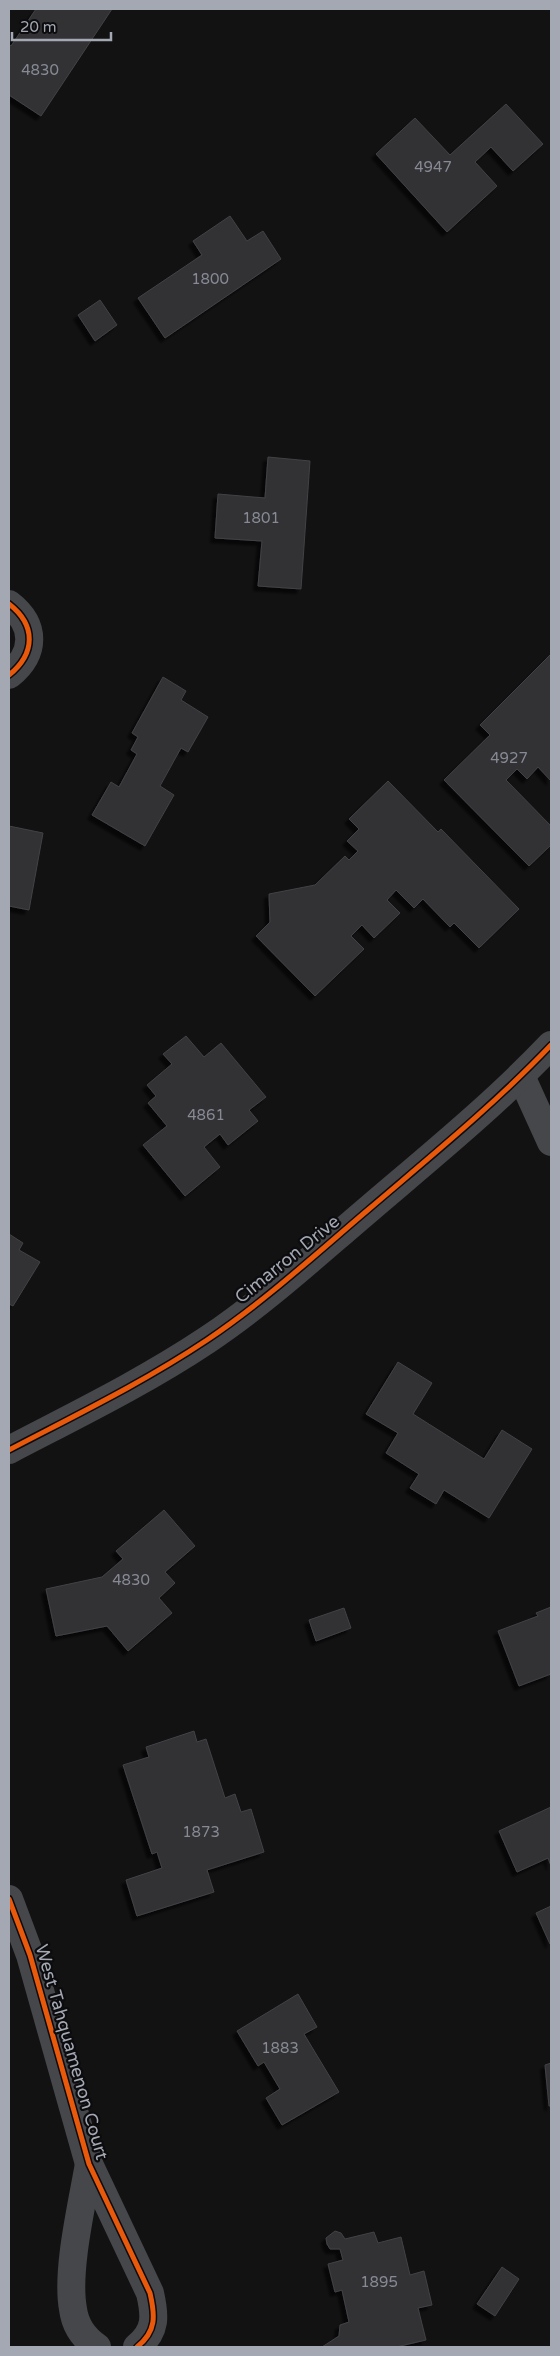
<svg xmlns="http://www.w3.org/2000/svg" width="560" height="2356" font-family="'Varela Round',sans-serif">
  <defs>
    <filter id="shadow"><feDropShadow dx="-4.5" dy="4.5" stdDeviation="1" flood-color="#0009"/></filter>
  </defs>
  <rect width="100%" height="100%" fill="#121212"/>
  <!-- building -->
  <g fill="#323235" stroke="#414246" filter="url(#shadow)">
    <polygon points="36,9 112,9 41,116 9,95 9,44 11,46"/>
    <polygon points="506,104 543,144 513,171 491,147 475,162 497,186 447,232 376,154 415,118 450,155"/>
    <polygon points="230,216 247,241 263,231 281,259 165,338 138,298 202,255 193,241"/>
    <polygon points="100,300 117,325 95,341 78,315"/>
    <polygon points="268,457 310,461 301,589 258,586 262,541 215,538 218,494 265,498"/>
    <polygon points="551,654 551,781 538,767 527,779 517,769 506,780 551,826 551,845 529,866 444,780 490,735 480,725"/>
    <polygon points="163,677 186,691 181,700 208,717 188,752 181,748 160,786 174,795 145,846 92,815 111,782 119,787 137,754 131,750 138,737 132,733"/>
    <polygon points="388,781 438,832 441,829 519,909 479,948 454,923 450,927 423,899 414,908 396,890 387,900 400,913 374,938 362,925 351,936 364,949 315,996 256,936 270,922 269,894 315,885 345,856 349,860 358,851 347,841 359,829 349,819"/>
    <polygon points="9,826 43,833 29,910 9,906"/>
    <polygon points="186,1036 204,1057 221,1043 266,1097 249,1110 258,1121 228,1145 220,1134 204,1147 220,1167 185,1196 143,1145 167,1126 148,1103 156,1096 147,1085 172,1064 163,1054"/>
    <polygon points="9,1234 23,1243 19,1250 40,1262 13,1306 9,1304"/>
    <polygon points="398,1362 432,1383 413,1414 484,1459 502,1430 532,1449 489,1518 444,1490 436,1504 410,1488 419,1474 386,1453 398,1433 366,1414"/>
    <polygon points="164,1510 195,1546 165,1572 175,1583 159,1598 172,1613 128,1651 107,1626 56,1636 46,1589 102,1577 123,1559 116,1551"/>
    <polygon points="551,1607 551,1674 519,1686 498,1631 538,1616 536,1613"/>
    <polygon points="344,1608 351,1628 316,1641 309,1620"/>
    <polygon points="194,1731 197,1742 206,1739 225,1798 235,1794 241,1812 251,1809 264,1852 207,1870 214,1892 137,1916 126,1880 162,1868 157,1852 152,1854 123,1765 149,1757 146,1747"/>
    <polygon points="551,1807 551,1866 548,1858 517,1872 499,1831"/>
    <polygon points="551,1906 551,1943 550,1944 536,1913"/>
    <polygon points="298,1994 317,2027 304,2034 339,2092 282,2125 266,2098 280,2089 264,2062 258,2066 237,2031"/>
    <polygon points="551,2063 551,2106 549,2106 545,2065"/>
    <polygon points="335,2231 341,2233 345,2239 374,2232 378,2243 401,2237 410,2275 424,2271 432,2305 418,2308 426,2340 396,2347 322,2347 339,2336 340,2325 349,2322 342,2290 335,2292 328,2264 343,2260 340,2249 330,2249 327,2244 326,2238"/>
    <polygon points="502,2267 519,2279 495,2316 477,2304"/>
  </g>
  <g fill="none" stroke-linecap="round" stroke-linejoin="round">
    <!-- minor -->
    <g stroke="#46474b" stroke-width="28">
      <path d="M9 604C36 625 36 653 9 675"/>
      <polyline points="521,1076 551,1142"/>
      <path d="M9 1450C76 1415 144 1382 207 1340 265 1301 316 1254 369 1209 431 1156 495 1104 551 1045"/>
      <path d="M9 1899 30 1955 89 2164 150 2293C155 2315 157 2331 137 2347"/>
      <path d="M89 2164C82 2204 66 2271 73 2309 75 2325 84 2338 97 2347"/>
    </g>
    <defs>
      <g id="cycleway">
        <path d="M9 604C36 625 36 653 9 675"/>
        <path d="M9 1450C76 1415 144 1382 207 1340 265 1301 316 1254 369 1209 431 1156 495 1104 551 1045"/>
        <path d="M9 1899 30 1955 89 2164 150 2293C155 2315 157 2331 137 2347"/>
      </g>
    </defs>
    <!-- cycleway casing -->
    <use href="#cycleway" stroke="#0c0c0e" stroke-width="8"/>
    <!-- cycleway -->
    <use href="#cycleway" stroke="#e8590c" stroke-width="5"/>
  </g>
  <g text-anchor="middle" stroke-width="4.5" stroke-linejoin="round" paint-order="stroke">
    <!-- number labels -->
    <g font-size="15" fill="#878a94">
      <text x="40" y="75">4830</text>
      <text x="433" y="172">4947</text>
      <text x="210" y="284">1800</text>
      <text x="261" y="523">1801</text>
      <text x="509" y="763">4927</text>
      <text x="206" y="1120">4861</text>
      <text x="131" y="1585">4830</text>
      <text x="201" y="1837">1873</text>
      <text x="280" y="2053">1883</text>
      <text x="379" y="2287">1895</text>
    </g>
    <!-- street labels -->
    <g font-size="18" fill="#a3a8b3" stroke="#0c0c0e">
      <text transform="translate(287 1259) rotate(-39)" y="6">Cimarron Drive</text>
      <text transform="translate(72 2052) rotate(74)" y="6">West Tahquamenon Court</text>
    </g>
  </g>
  <!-- border -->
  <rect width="560" height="2356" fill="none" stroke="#a3a8b3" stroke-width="20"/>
  <!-- scale -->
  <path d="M12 32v8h99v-8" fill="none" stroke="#a3a8b3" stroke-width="2.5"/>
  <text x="20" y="32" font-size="15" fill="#a3a8b3" stroke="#0c0c0e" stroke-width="4" paint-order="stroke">20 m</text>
</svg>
